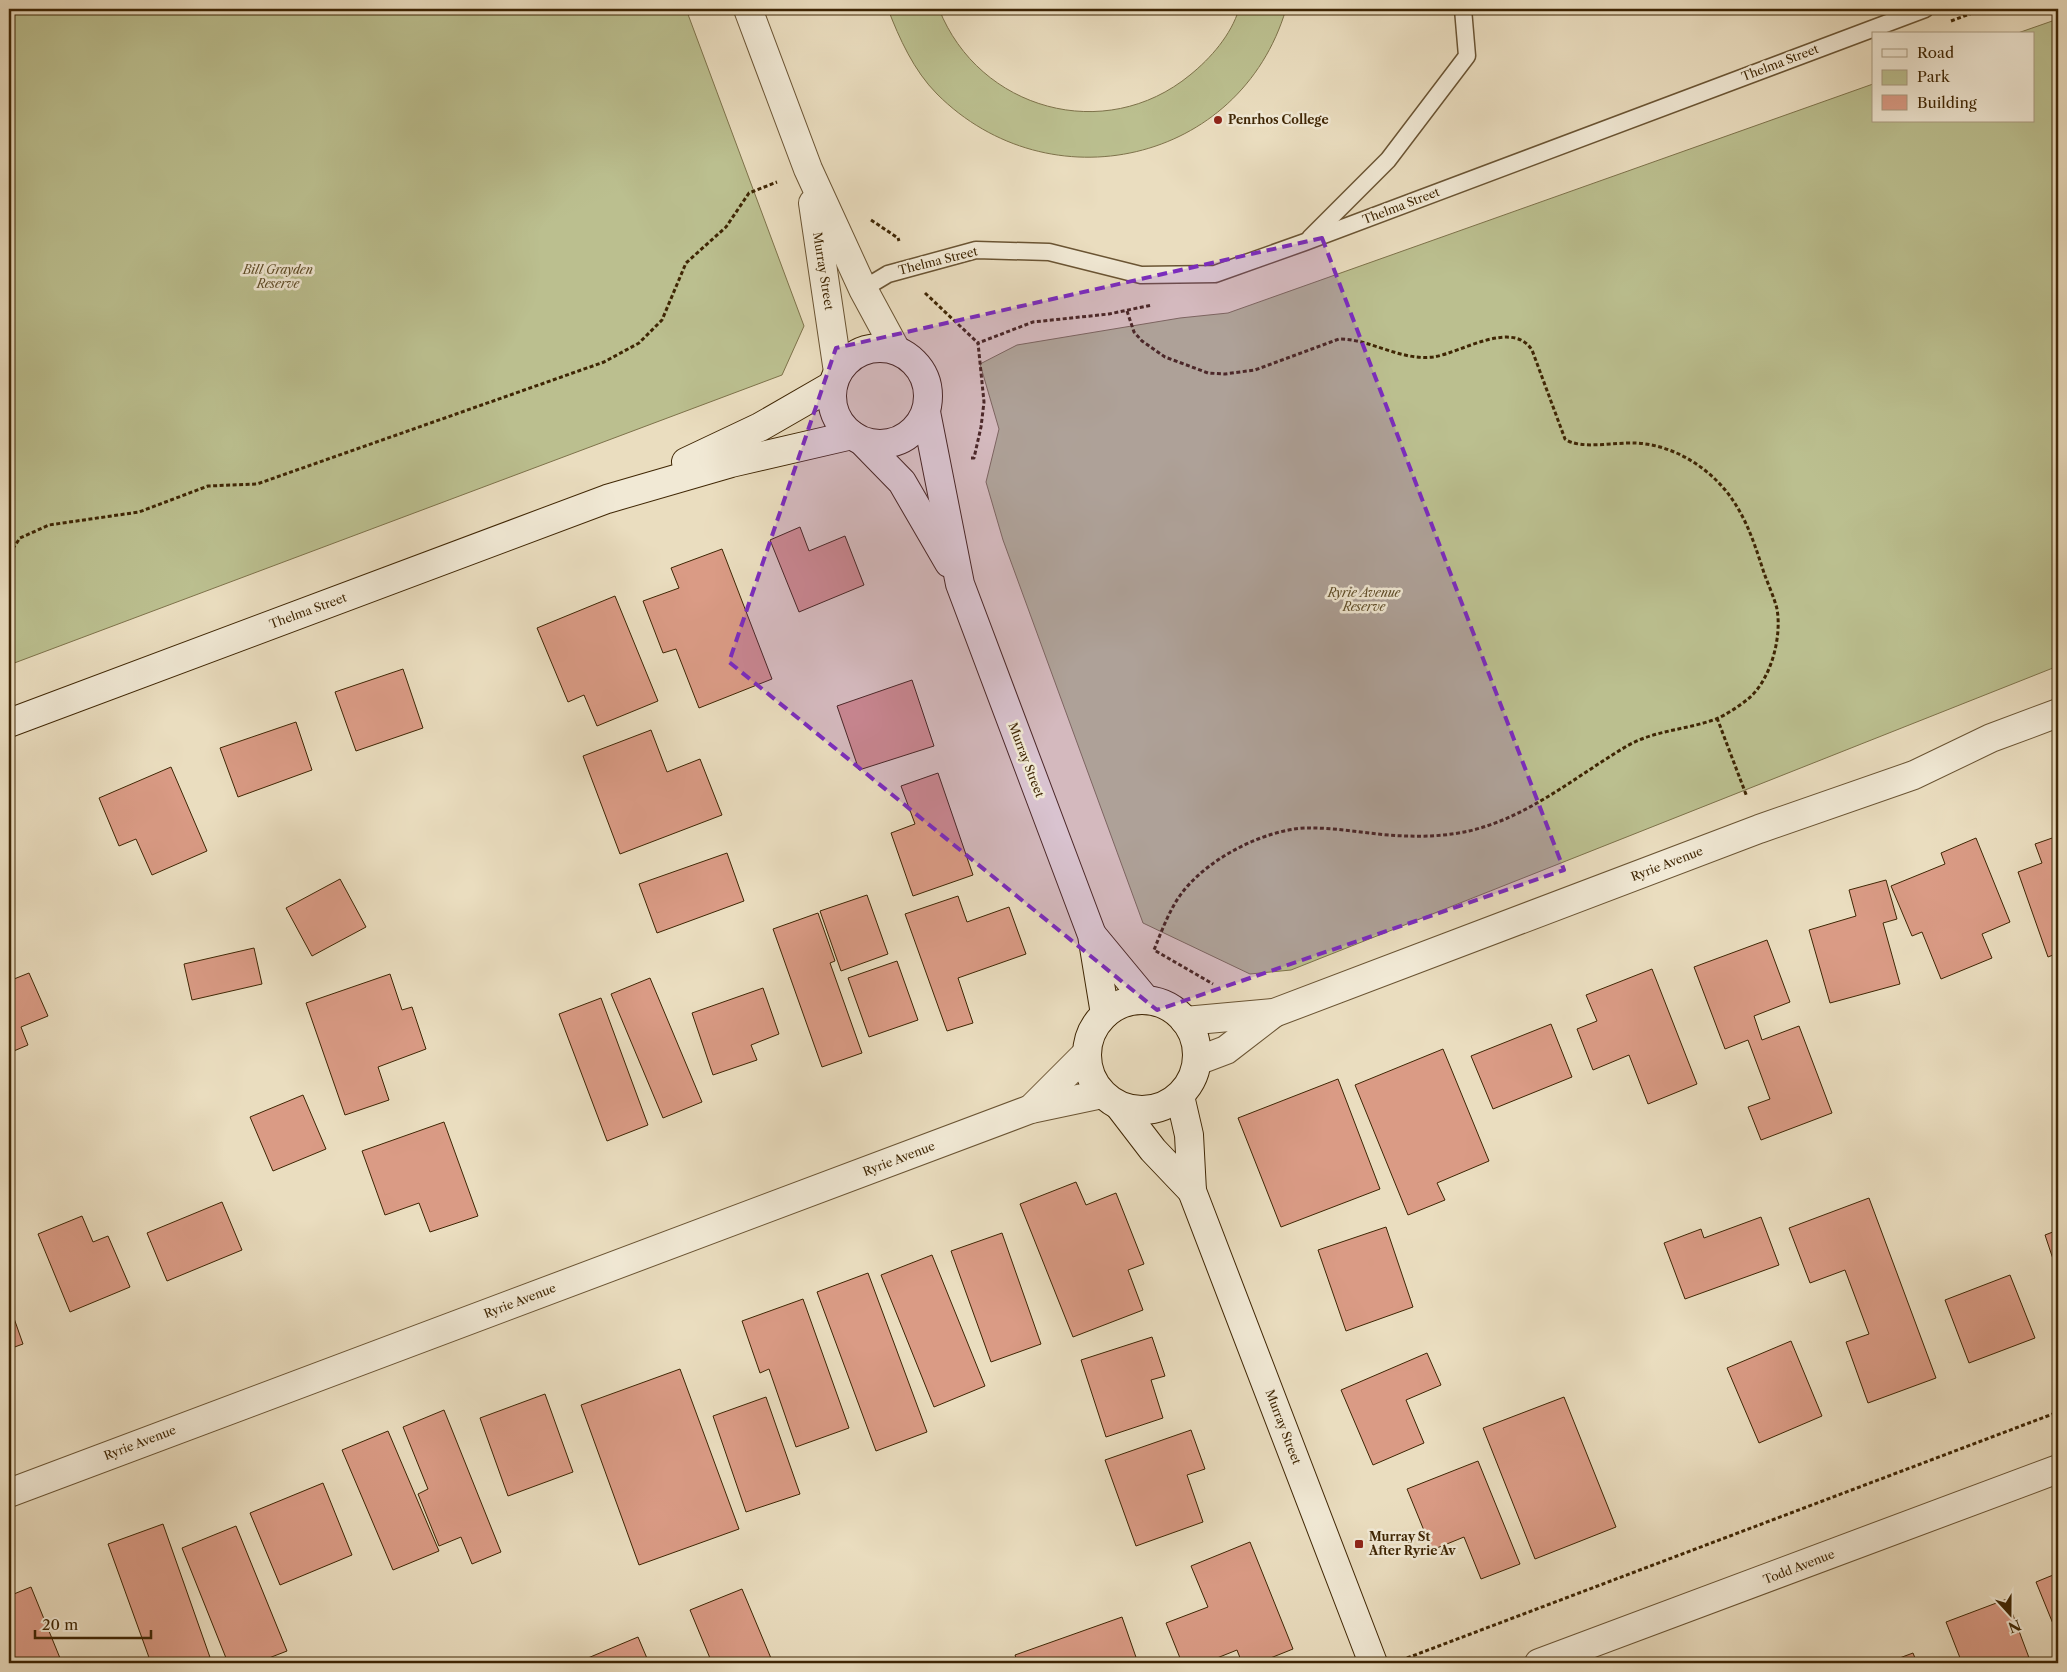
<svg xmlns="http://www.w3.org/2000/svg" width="2067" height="1672" font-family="'Libre Caslon Text',serif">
  <rect width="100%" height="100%" fill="#eaddbf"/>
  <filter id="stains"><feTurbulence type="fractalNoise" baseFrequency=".004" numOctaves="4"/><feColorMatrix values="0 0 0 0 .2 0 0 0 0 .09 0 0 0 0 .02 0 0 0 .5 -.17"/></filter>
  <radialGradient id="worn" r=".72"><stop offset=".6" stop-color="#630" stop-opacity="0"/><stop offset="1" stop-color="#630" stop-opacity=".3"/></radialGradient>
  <!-- green -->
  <g fill="#bbbf8f" stroke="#7d724a">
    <polygon points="9,9 686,9 804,326 782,375 9,665"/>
    <path d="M888 9H939C979 110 1105 145 1190 75 1211 58 1231 35 1239 9H1286C1240 164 1049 206 937 94 914 71 899 38 888 9Z"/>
    <polygon points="2058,19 2058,666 1291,970 1250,974 1143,923 1003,540 986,482 999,429 980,364 1017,345 1180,318 1228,313 1873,84 1873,121 2033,121 2033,34 2015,34"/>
  </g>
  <!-- building -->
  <g fill="#da9b85" stroke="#3f2604">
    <polygon points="800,527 809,551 845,536 864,585 799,612 770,540"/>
    <polygon points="722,549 772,679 699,708 676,649 663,653 643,601 679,588 671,568"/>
    <polygon points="615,596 658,701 597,726 584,695 568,702 537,628"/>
    <polygon points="403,669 423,728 356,751 335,692"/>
    <polygon points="912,680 934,746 859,770 837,706"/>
    <polygon points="296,722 312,770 238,797 220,748"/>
    <polygon points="651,730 667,772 700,759 722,815 620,854 583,756"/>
    <polygon points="171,767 207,851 152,875 136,839 119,846 99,798"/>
    <polygon points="938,773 973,875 913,896 891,833 915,824 901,786"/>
    <polygon points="2058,836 2058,953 2048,957 2018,872 2042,863 2035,844"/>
    <polygon points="1976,838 2010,922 1982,934 1992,958 1941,979 1922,932 1912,936 1891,886 1945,864 1941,853"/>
    <polygon points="727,853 744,901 657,933 639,884"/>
    <polygon points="340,879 366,927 312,956 286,908"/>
    <polygon points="1886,880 1897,919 1883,923 1900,984 1830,1003 1809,930 1856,916 1849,890"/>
    <polygon points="867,895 888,954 841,971 820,911"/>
    <polygon points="958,896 967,922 1009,907 1026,954 958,978 973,1023 947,1031 905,914"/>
    <polygon points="818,913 835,961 830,963 862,1053 822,1067 773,929"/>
    <polygon points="1767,940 1790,1002 1754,1016 1762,1040 1799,1026 1832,1113 1761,1140 1748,1107 1770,1099 1748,1040 1725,1049 1694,967"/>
    <polygon points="254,948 262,984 192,1000 184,964"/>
    <polygon points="897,961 918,1020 869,1037 848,978"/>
    <polygon points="1652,969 1697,1084 1648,1104 1629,1055 1593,1070 1577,1029 1597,1021 1586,995"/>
    <polygon points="29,973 48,1016 21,1027 28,1045 9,1053 9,981"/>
    <polygon points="390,974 402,1010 412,1007 426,1049 378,1067 389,1100 345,1115 306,1003"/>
    <polygon points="650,978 702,1102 663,1118 611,994"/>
    <polygon points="763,988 779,1034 751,1045 757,1060 713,1075 692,1013"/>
    <polygon points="601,998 648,1125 607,1141 559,1014"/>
    <polygon points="1551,1024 1572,1077 1493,1109 1471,1056"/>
    <polygon points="1443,1049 1489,1161 1437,1183 1445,1200 1408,1215 1355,1085"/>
    <polygon points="1338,1079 1380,1189 1281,1227 1238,1118"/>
    <polygon points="303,1095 326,1149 273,1171 250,1117"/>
    <polygon points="444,1122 478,1216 430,1232 419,1203 385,1215 362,1151"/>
    <polygon points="1076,1182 1086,1205 1116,1193 1144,1264 1128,1270 1143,1310 1073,1337 1020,1204"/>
    <polygon points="1869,1198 1936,1378 1868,1403 1846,1342 1869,1334 1845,1270 1810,1283 1789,1228"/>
    <polygon points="222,1202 242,1250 167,1281 147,1233"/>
    <polygon points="82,1216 93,1242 108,1236 130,1287 70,1312 38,1234"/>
    <polygon points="1761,1217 1779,1265 1685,1299 1664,1243 1701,1229 1704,1238"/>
    <polygon points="1386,1227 1413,1307 1346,1331 1318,1250"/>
    <polygon points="2058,1230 2058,1274 2045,1235"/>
    <polygon points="1002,1233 1041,1344 991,1362 951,1251"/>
    <polygon points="932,1255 985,1386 934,1407 881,1275"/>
    <polygon points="868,1273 927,1432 876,1451 817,1292"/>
    <polygon points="2010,1275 2035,1338 1969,1363 1945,1300"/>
    <polygon points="803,1299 849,1428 796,1447 769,1369 760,1373 742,1321"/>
    <polygon points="9,1304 23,1344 9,1349"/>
    <polygon points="1152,1337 1165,1376 1151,1380 1163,1418 1106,1437 1081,1360"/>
    <polygon points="1791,1341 1822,1416 1759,1443 1727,1368"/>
    <polygon points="1427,1353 1441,1385 1406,1400 1424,1443 1373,1465 1341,1390"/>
    <polygon points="680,1369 739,1529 639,1565 581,1405"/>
    <polygon points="545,1394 573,1472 508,1496 480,1418"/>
    <polygon points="766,1397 800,1494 746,1512 713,1416"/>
    <polygon points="1564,1397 1616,1527 1535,1559 1483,1428"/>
    <polygon points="444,1410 501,1552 472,1564 461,1537 439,1546 418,1494 428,1489 403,1427"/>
    <polygon points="1191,1430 1205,1469 1187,1475 1203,1522 1136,1546 1105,1460"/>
    <polygon points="388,1431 439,1551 393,1570 342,1450"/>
    <polygon points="1478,1461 1520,1564 1481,1579 1464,1537 1432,1550 1407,1489"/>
    <polygon points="323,1483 352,1555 280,1585 250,1513"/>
    <polygon points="163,1524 212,1663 151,1663 108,1544"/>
    <polygon points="236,1526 287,1651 256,1663 228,1663 182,1548"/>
    <polygon points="1250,1542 1293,1649 1258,1663 1242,1663 1237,1650 1212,1660 1213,1663 1182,1663 1166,1623 1208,1607 1191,1566"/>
    <polygon points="2058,1573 2058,1636 2036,1582"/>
    <polygon points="31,1587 62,1663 9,1663 9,1596"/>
    <polygon points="742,1589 773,1663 712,1663 690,1610"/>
    <polygon points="2007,1599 2031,1663 1962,1663 1946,1622"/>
    <polygon points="1122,1617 1138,1663 1018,1663 1015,1655"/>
    <polygon points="638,1637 649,1663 576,1663"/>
    <polygon points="1913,1653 1917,1663 1886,1663"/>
  </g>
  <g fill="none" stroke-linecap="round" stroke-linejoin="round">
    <defs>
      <g id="lane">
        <polyline points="1310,238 1388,160 1467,56 1463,9"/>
        <polyline points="863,289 888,274 976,250 1049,252 1141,275 1215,274 1305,242 1925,9"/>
      </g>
      <g id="street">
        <polyline points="748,9 808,169 863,289 896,350"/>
        <polyline points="813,203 838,372"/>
        <polyline points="1185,1021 1274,1013 1759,829 1914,775 1991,738 2058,713"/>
        <polyline points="1197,1061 1226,1050 1274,1013"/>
        <polyline points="1031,1109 1086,1054"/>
        <polyline points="9,1493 1031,1109 1102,1094"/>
        <polyline points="1539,1663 2058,1469"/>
      </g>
      <g id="secondary">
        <circle cx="880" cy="396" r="48"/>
        <polyline points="926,412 960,584 1092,935 1105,1014"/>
        <polyline points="863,442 902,482 949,563"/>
        <polyline points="686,462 760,427 833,385"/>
        <polyline points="9,723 607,499 731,463 852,435"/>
        <polyline points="1093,936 1146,1000"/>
        <circle cx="1142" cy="1055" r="55"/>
        <polyline points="1180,1096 1189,1135 1192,1191 1373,1663"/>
        <polyline points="1120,1107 1153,1150 1192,1191"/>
      </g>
    </defs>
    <!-- lane casing -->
    <use href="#lane" stroke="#6a5433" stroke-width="19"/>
    <!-- street casing -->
    <use href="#street" stroke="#6a5433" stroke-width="30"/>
    <!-- secondary casing -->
    <use href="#secondary" stroke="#3f2604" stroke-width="30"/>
    <!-- path -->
    <g stroke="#3f2604" stroke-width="3" stroke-dasharray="4 2.5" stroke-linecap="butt">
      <polyline points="1951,21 1983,9"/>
      <polyline points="871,220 898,238 899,241"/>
      <polyline points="925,293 978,343"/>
      <path d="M1127 311 1134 332 1142 341 1165 357 1208 373 1225 374 1255 370 1339 339C1371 339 1400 361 1433 357 1461 353 1512 319 1532 350L1565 439C1580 450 1616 442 1635 443 1666 444 1696 460 1717 481 1743 507 1753 539 1764 573 1768 584 1774 597 1777 609 1782 637 1771 680 1748 699 1739 706 1726 715 1716 719 1686 730 1655 730 1627 746 1576 776 1529 817 1469 831 1451 835 1429 837 1409 836 1377 836 1344 828 1312 828 1293 827 1270 834 1253 841 1223 854 1190 876 1174 905 1166 919 1160 935 1154 950L1213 984"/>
      <polyline points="971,458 974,458 981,427 984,402 978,343 1033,322 1109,314 1152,305"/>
      <polyline points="9,554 20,538 49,525 139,512 208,486 257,484 604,362 639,343 662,320 686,263 726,227 749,193 777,182"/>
      <polyline points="1717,718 1747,797"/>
      <polyline points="1407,1658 2058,1412"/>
    </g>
    <!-- lane -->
    <use href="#lane" stroke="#f1e9d5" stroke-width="16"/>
    <!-- street -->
    <use href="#street" stroke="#f1e9d5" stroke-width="28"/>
    <!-- secondary -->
    <use href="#secondary" stroke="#f1e9d5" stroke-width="28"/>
  </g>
  <!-- marked area -->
  <path fill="#7b2cbf" fill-opacity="0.2" stroke="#7b2cbf" stroke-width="4" stroke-dasharray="10 6" stroke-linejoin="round" d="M1322 238 1564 870 1157 1010 729 662 836 348Z"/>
  <!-- markers -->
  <g fill="#8f2418" stroke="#f1e9d5" stroke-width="2">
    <circle cx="1218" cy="120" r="5"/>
    <rect x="1354" y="1539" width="10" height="10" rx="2.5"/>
  </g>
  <g text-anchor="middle" stroke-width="5" stroke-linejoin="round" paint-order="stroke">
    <!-- street labels -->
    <g font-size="12" fill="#3f2604" stroke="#f1e9d5">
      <text transform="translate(1780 63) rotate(-21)" y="4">Thelma Street</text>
      <text transform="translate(1401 206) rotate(-21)" y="4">Thelma Street</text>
      <text transform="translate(938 261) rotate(-14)" y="4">Thelma Street</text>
      <text transform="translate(823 271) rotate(81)" y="4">Murray Street</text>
      <text transform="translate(308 611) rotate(-20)" y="4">Thelma Street</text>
      <text transform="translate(1026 760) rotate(69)" y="4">Murray Street</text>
      <text transform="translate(1667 864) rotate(-21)" y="4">Ryrie Avenue</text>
      <text transform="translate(899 1159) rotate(-21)" y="4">Ryrie Avenue</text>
      <text transform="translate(520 1301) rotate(-21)" y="4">Ryrie Avenue</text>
      <text transform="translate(1283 1427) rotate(69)" y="4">Murray Street</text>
      <text transform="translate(140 1443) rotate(-21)" y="4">Ryrie Avenue</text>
      <text transform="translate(1799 1567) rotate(-21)" y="4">Todd Avenue</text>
    </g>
    <!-- poi labels -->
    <g font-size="12" font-weight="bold" fill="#3f2604" stroke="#f1e9d5" text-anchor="start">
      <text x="1228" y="124">Penrhos College</text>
      <text x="1369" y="1541">Murray St<tspan x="1369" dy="14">After Ryrie Av</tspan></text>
    </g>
    <!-- park labels -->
    <g font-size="12" font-style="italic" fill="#5e4c27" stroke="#f1e9d5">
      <text x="278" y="274">Bill Grayden<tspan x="278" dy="14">Reserve</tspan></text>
      <text x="1364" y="597">Ryrie Avenue<tspan x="1364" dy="14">Reserve</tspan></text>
    </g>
  </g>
  <!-- margin -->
  <rect width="2067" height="1672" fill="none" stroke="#eaddbf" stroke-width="30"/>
  <rect x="10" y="10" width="2047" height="1652" fill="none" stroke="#3f2604" stroke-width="2.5"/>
  <rect x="15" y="15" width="2037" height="1642" fill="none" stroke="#3f2604"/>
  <!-- legend -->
  <rect x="1872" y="32" width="162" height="90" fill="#f1e9d5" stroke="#aa9b81"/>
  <rect x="1882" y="49" width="25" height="8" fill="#f1e9d5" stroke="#aa9b81"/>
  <text x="1917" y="58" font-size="15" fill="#3f2604">Road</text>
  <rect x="1882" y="70" width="25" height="15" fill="#bbbf8f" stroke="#aa9b81"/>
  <text x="1917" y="82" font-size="15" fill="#3f2604">Park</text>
  <rect x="1882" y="95" width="25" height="15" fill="#da9b85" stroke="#aa9b81"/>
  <text x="1917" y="108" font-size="15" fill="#3f2604">Building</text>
  <!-- north arrow -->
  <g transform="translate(2010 1614) rotate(159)" stroke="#f1e9d5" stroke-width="4" paint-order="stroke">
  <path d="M0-4L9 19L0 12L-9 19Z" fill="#3f2604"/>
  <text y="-8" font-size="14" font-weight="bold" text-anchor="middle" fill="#3f2604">N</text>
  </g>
  <!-- scale -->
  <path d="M35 1630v8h116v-8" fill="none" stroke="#3f2604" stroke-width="2.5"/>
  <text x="42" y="1630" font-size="15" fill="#3f2604" stroke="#f1e9d5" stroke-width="4" paint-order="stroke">20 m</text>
  <rect width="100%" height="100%" filter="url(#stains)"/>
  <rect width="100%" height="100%" fill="url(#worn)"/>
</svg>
